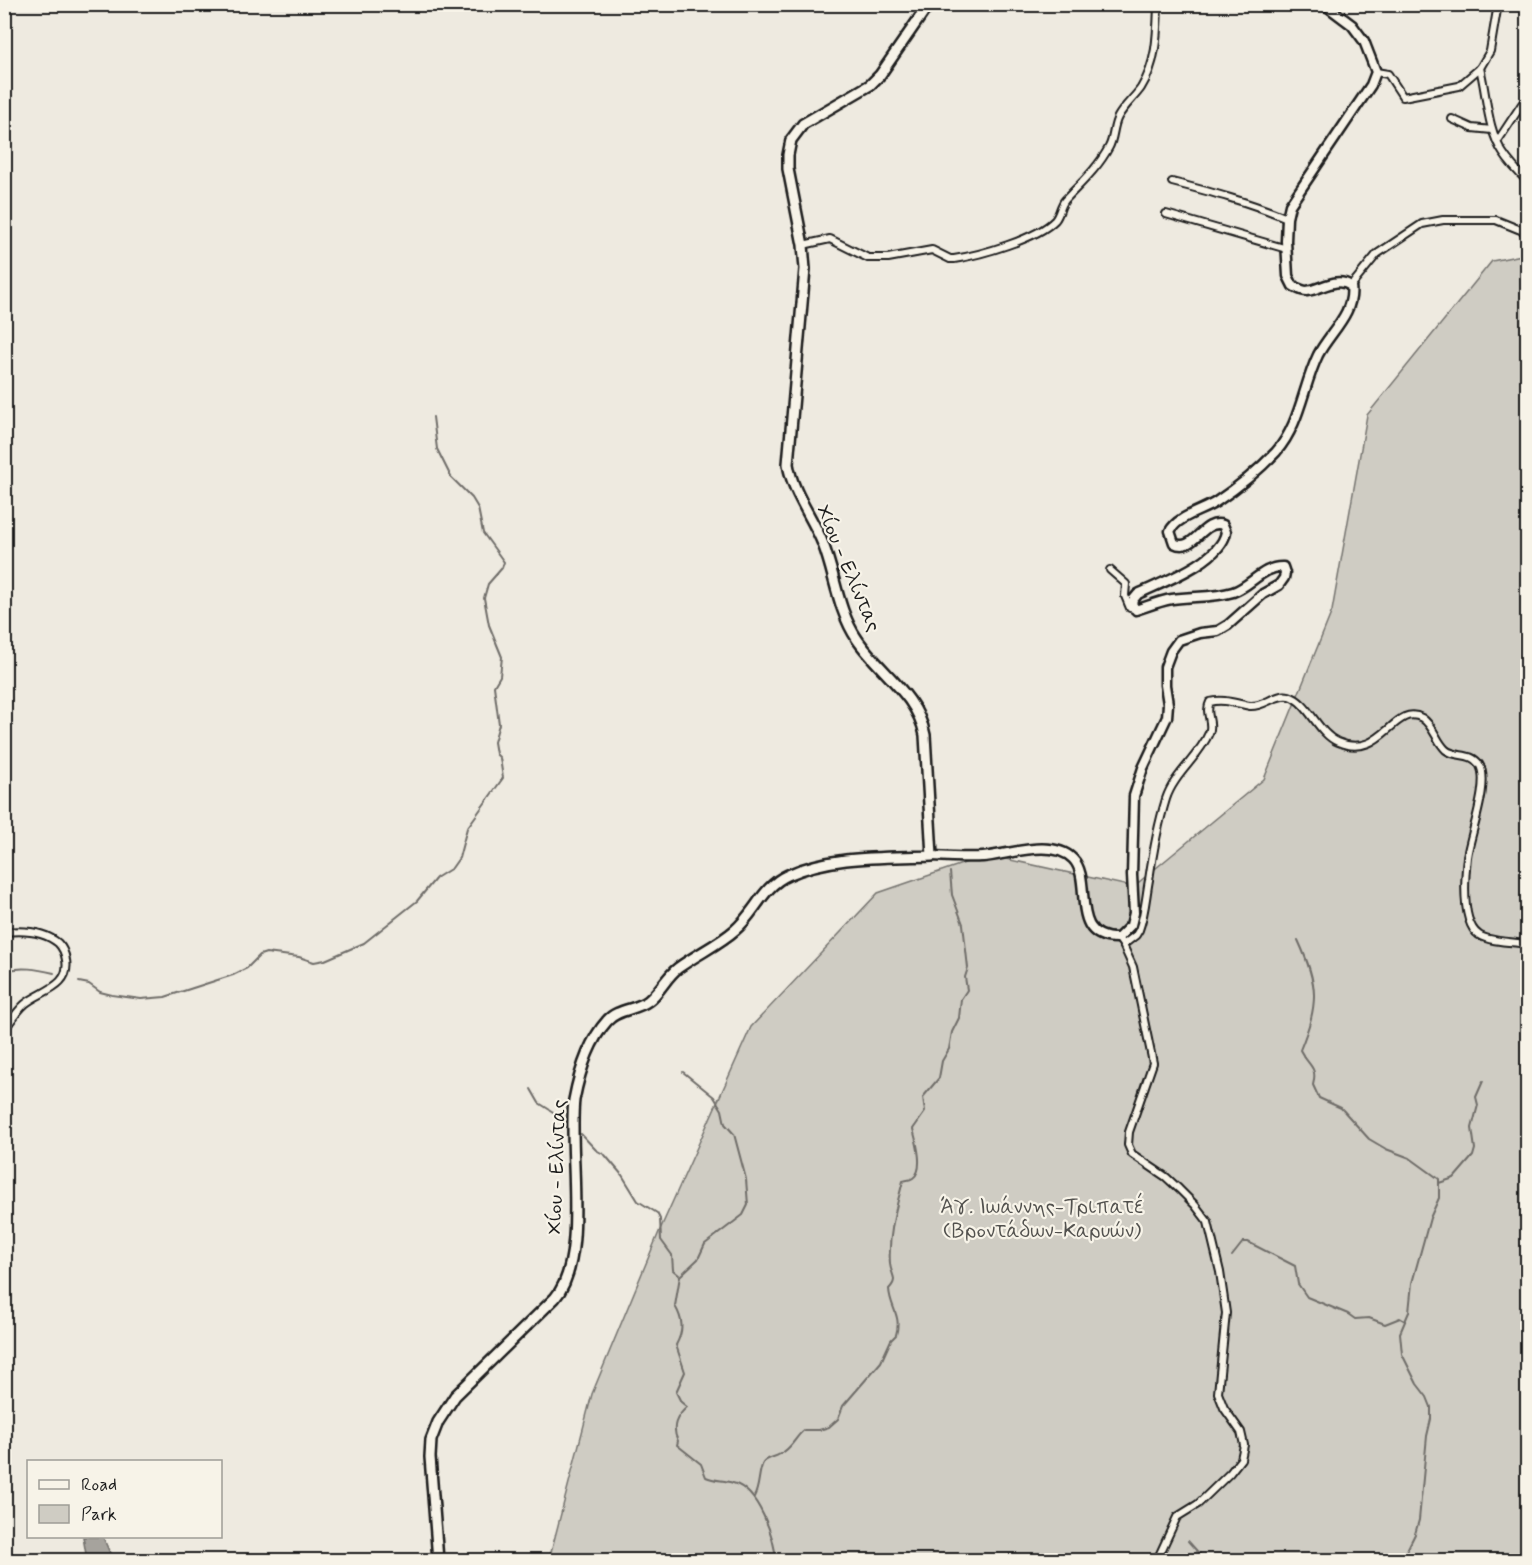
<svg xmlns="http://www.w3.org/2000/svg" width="1532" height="1565" font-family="Mynerve,sans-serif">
  <rect width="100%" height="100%" fill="#eeeae0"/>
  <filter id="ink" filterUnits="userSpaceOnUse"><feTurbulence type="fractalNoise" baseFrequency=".0167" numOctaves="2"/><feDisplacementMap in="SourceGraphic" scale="12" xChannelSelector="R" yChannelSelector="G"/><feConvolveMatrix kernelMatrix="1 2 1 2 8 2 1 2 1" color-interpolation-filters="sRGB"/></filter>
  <g filter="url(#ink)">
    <!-- green -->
    <polygon fill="#cfccc3" stroke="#767470" stroke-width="1.5" points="1527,254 1527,1560 549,1560 592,1394 659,1232 751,1027 878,893 988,855 1133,887 1264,779 1332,611 1367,415 1492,261"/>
    <!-- water -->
    <polygon fill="#a6a39d" stroke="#6f6d69" stroke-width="1.5" points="83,1537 103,1537 113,1560 87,1560"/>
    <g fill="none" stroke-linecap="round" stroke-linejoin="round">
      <!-- stream -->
      <g stroke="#6f6d69" stroke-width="2">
        <path d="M1298 940C1319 986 1319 1003 1300 1050 1308 1066 1318 1066 1313 1085L1319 1098 1341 1108 1369 1139 1386 1149 1410 1158 1439 1179V1198L1430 1218 1412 1283 1409 1312 1400 1333 1402 1354 1417 1384 1427 1397 1431 1407V1419L1427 1436 1419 1520 1415 1534 1402 1560"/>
        <path d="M4 971C21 966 37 969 54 973"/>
        <polyline points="79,982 89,984 100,992 112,995 141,999 165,997 233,975 247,968 260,955 266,953 299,957 314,962 325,960 364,943 417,901 436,878 452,868 459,858 467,828 503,778 500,758 496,754 494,742 499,724 494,686 500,676 502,657 489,625 484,598 488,584 502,568 504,562 483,533 478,508 472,498 451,477 437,449 433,417"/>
        <polyline points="531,1089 539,1103 561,1117"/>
        <path d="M581 1134 596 1150 605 1155 622 1175 638 1201 657 1213 660 1219 661 1240 672 1255 673 1270 680 1276 675 1306C683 1320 684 1330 676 1345L685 1372 676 1392 681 1402 687 1407C676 1417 671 1427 678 1441L677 1445 701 1464 706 1477C715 1481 724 1480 733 1483 759 1490 774 1537 776 1560"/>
        <polyline points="1439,1183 1454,1178 1473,1156 1475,1149 1472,1128 1478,1105 1476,1097 1483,1081"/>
        <polyline points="1232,1256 1243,1242 1248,1242 1295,1266 1298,1284 1307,1297 1348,1314 1355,1319 1369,1318 1385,1324 1400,1318 1405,1321"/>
        <polyline points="681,1275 698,1259 705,1244 743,1215 748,1205 746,1179 734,1134 725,1124 722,1110 714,1097 683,1072"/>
        <path d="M754 1497C760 1486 758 1473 763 1463 767 1457 774 1458 780 1454 792 1449 795 1437 804 1430H819L829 1427 838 1419 843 1406 881 1362 891 1340 896 1335C902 1315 890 1308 889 1289 899 1279 891 1275 890 1264 888 1235 896 1208 903 1181 907 1180 910 1180 913 1178 925 1170 916 1140 913 1129L925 1112 923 1097 939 1078 942 1061 949 1049 952 1032 959 1018 961 999 967 990 965 977 968 968 963 924 952 895 950 872"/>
        <polyline points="1188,1541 1205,1560"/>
      </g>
      <defs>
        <g id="minor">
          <path d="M1480 68C1487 96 1487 129 1503 153 1510 164 1519 173 1528 182"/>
          <polyline points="1376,72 1388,74 1403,97 1459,86 1480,68 1490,51 1498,4"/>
          <polyline points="1452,119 1472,128 1492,130"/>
          <polyline points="1497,142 1522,104 1528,102"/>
          <path d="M1172 182C1211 192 1249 202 1287 218"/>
          <polyline points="1166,214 1287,249"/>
          <path d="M803 245 830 239 868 258H888L932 250 950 259H954C980 255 1037 239 1055 220 1060 214 1060 206 1065 200 1081 183 1098 168 1109 147 1114 138 1113 126 1118 117 1124 106 1134 98 1141 88 1157 62 1157 35 1158 4"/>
          <polyline points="1351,286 1377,254 1422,224 1443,220 1496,220 1528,233"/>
          <polyline points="1110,570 1126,584 1125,596 1130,608 1134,609"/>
          <path d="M4 932C22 930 44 931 58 943 63 948 65 953 66 960 71 987 40 991 25 1004 17 1011 11 1021 4 1030"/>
          <path d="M1118 938 1123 945 1136 935 1139 930C1145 914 1146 896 1149 880 1153 852 1158 825 1166 799 1174 774 1199 757 1209 733 1214 723 1204 713 1210 702 1224 698 1237 704 1250 706 1264 707 1276 693 1289 696 1309 702 1317 733 1338 742 1382 761 1394 702 1422 718 1434 726 1436 741 1446 750 1456 758 1471 752 1479 764 1491 781 1470 835 1467 857 1465 876 1461 923 1479 935 1489 942 1515 942 1528 944"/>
          <polyline points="1123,945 1133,967 1153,1063 1129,1132 1128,1145 1132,1154 1166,1177 1179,1189 1195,1205 1208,1222 1220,1272 1226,1313 1218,1393 1224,1408 1241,1432 1244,1445 1241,1459 1230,1473 1198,1504 1177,1517 1157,1560"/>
        </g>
        <path id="tertiary" d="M932 856C949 857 966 858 983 857 1008 855 1052 838 1073 859 1094 880 1067 939 1118 938L1131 925 1134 913 1132 875 1134 796 1143 768 1167 717 1168 704 1165 685V667L1171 651 1179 640 1200 633 1218 631 1228 625 1263 594 1279 585 1284 578 1285 573 1283 567C1263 566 1251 586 1233 592 1214 598 1192 596 1172 599 1160 601 1148 606 1136 610L1132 604 1133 600 1138 594C1163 582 1221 561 1226 532L1223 525C1202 518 1194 554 1174 543L1170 531C1178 516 1202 511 1216 502 1237 488 1259 470 1276 452 1300 425 1303 386 1318 355 1330 332 1355 313 1351 286 1336 276 1322 289 1307 291 1302 291 1297 288 1293 286L1288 276 1286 241 1287 218 1290 205 1371 85 1376 72 1364 41 1352 25 1324 4"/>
        <path id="secondary" d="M438 1560 430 1457 431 1440 438 1422 455 1396 555 1298C589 1259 568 1151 574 1100 579 1074 589 1041 607 1021 617 1009 636 1010 648 1001 660 992 666 977 678 968 697 954 718 945 735 930 755 913 763 886 788 875 833 855 884 858 932 856L925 735C917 694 879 672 857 639 838 611 835 575 823 544 812 516 793 494 788 464L805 269 803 245 788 169V155L791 140 803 124 870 85 880 75 929 4"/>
      </defs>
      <!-- minor casing -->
      <use href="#minor" stroke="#1c1c1c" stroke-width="10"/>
      <!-- tertiary casing -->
      <use href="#tertiary" stroke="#1c1c1c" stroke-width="13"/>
      <!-- secondary casing -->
      <use href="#secondary" stroke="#1c1c1c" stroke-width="14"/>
      <!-- minor -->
      <use href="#minor" stroke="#f7f3e8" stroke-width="6"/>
      <!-- tertiary -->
      <use href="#tertiary" stroke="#f7f3e8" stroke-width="8"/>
      <!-- secondary -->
      <use href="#secondary" stroke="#f7f3e8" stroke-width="9"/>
    </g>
  </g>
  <g text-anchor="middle" stroke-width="4.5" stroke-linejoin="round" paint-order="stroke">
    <!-- street labels -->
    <g font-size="21" fill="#1c1c1c" stroke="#f7f3e8">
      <text transform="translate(849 568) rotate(67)" y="7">Χίου - Ελίντας</text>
      <text transform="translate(556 1167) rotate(-88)" y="7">Χίου - Ελίντας</text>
    </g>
    <!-- park labels -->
    <g font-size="21" fill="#52514e" stroke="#f7f3e8">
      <text x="1042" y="1213">Άγ. Ιωάννης-Τριπατέ<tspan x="1042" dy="24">(Βροντάδων-Καρυών)</tspan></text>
    </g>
  </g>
  <!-- margin -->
  <rect width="1532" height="1565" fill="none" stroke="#f7f3e8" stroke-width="24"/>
  <rect x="12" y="12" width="1508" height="1541" fill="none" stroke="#1c1c1c" stroke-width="2" filter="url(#ink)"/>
  <!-- legend -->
  <rect x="27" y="1460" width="195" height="78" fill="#f7f3e8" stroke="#9f9d96" stroke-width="1.5"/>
  <rect x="39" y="1480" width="30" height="9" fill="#f7f3e8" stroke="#9f9d96" stroke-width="1.5"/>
  <text x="81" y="1490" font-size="18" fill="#1c1c1c">Road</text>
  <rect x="39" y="1505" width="30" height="18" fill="#cfccc3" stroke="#9f9d96" stroke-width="1.5"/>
  <text x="81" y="1520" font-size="18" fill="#1c1c1c">Park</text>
</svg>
